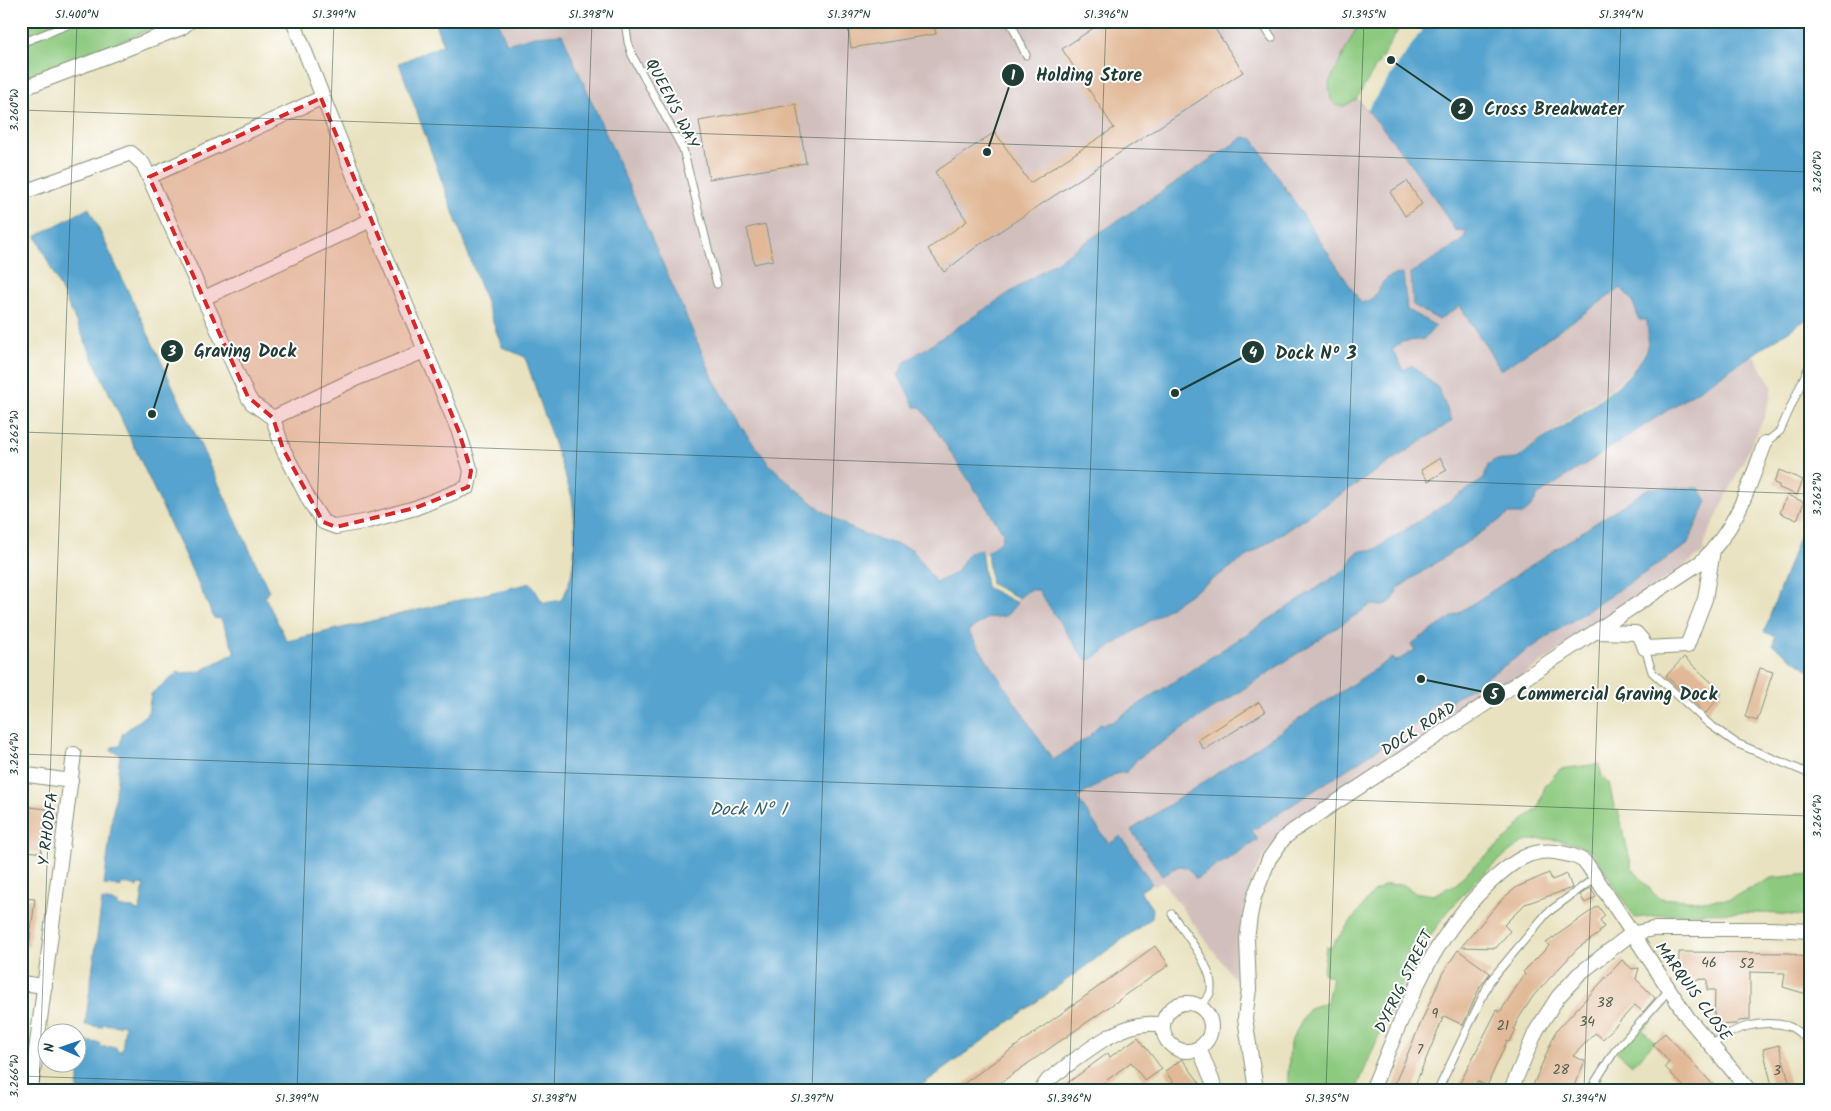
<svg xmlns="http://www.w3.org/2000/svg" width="1831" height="1111" font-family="Kalam,sans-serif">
  <rect width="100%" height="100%" fill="#fff"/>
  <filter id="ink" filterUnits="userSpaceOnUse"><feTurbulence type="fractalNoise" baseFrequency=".02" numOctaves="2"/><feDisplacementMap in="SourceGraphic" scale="10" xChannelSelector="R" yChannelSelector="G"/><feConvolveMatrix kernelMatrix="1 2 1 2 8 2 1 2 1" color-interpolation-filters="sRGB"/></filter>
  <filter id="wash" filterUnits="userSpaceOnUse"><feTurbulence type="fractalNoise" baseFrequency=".0096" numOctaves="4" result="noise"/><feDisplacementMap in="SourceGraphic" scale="20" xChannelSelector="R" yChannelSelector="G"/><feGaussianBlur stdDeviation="1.12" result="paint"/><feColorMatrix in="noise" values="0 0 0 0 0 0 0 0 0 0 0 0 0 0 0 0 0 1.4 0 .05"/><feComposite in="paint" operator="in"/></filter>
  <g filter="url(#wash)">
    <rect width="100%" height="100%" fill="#e9e2c0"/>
    <!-- industrial -->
    <polygon fill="#d1bfbd" points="497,21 1404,21 1357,99 1380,124 1467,231 1462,241 1411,273 1439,320 1460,306 1501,370 1621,288 1632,300 1638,320 1647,320 1647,346 1638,364 1608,392 1514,459 1538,495 1753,354 1771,385 1771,396 1763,420 1704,543 1703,553 1269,848 1252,878 1241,925 1240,958 1246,983 1241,988 1162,881 1153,886 1121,836 1109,844 1077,798 1136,759 1112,722 1053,760 967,631 1029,591 1038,590 1404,370 1391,350 1402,342 1424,339 1407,310 1403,274 1385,279 1375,296 1361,303 1253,139 1244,138 902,366 898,375 915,407 921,407 1004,537 987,552 936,583 912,549 871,537 823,511 769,464 744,431 714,380 562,34 535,36 507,44"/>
    <!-- green -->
    <g fill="#8dc97f" stroke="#56835a">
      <path d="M21 21H160C149 35 44 70 21 79Z"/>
      <polygon points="1360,21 1404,21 1357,99 1344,106 1337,106 1331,100 1329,83"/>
      <path d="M1599 764 1602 777 1609 783 1615 811 1618 810 1632 868 1655 895 1660 898 1700 901 1730 899 1771 878 1810 874V917C1756 910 1689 912 1635 918L1592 851C1573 842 1545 835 1525 842 1514 846 1504 857 1494 865 1420 926 1392 1005 1356 1090H1287L1290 1043 1309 1008 1327 1002 1332 977 1323 973 1326 947 1330 948 1373 893 1385 885 1402 884 1414 892 1433 895 1456 884 1471 868 1512 834 1525 818 1538 809 1545 786 1560 769Z"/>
      <polygon points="1664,1000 1667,1004 1665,1007 1643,1030 1655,1042 1632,1065 1617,1052"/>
    </g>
    <!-- water -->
    <g fill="#54a3ce" stroke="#3a7081">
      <path d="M434 21H497L507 44 535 36 562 34 714 380 744 431 769 464 796 489 823 511 849 527 871 537 912 549 936 583C942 579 953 575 958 570 965 561 965 549 981 550L986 587 1017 603 1006 616 988 618 968 631 1053 760 1090 736 1099 725 1112 722 1349 567C1351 553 1361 549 1374 550L1484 479C1489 452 1497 463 1514 459 1521 457 1530 448 1536 444 1566 424 1625 388 1643 357 1650 346 1648 332 1647 320H1639L1632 300 1621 288 1501 370 1460 306 1439 320 1413 305 1411 273 1462 241 1467 231 1455 230C1426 183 1395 140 1357 99L1404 21H1810V317L1538 495 1532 506 1523 514H1509L1398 588C1394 604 1387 606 1371 605L1137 759 1127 772 1115 774 1077 798 1109 844 1121 836 1152 884 1140 891 1153 910 1152 918 915 1090H77L83 1041 100 1043V1047H116V1050L122 1051 125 1025 119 1024V1026L103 1024 102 1027 85 1025 102 900 118 903V907L134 908V910L140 911 144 885 137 884V887L121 883V887L104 885 120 754 111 751 112 747 120 746 122 734 148 713 151 694 177 673 199 672 235 653 221 619 214 618 36 236 89 208 269 591 265 597 287 641 531 583 541 600 545 603 561 600C578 576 576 525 572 497L525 357 502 347 399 63 443 45Z"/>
      <path d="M1244 137 1253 139 1361 303C1366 301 1373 299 1375 295 1384 281 1384 275 1403 274L1407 310 1436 326 1424 339 1402 342 1392 350 1404 370 1412 365 1438 388 1452 421 1092 659 1087 660 1083 657 1038 590H1029L1019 598 991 584 987 552 1002 540 1003 533 921 407H915L898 375 905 362Z"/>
      <path d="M1649 488H1699L1707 501 1687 545 1449 702 1445 697 1427 710 1430 715 1252 831 1258 840 1196 879C1183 860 1179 865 1162 876L1131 830 1392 658 1395 662 1415 650 1411 644Z"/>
      <polygon points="1810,507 1810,671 1773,645 1775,636 1764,632"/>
    </g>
    <!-- pier -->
    <polygon fill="#e9e2c0" points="1404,21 1428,21 1367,110 1357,99"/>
    <g id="blocks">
      <!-- building -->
      <g fill="#e1b998">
        <polygon points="847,21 933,21 936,34 851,48"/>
        <polygon points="1104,21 1210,21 1243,72 976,247 944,272 928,249 967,221 935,172 995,132 1030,183 1114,128 1062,49"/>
        <polygon points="796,104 806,163 709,179 699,121"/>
        <polygon points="1407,181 1422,204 1405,216 1390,192"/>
        <polygon points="765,224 773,260 754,264 747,228"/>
        <polygon points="1440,458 1447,470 1428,481 1421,470"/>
        <polygon points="1779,470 1803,480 1797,495 1779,488 1779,485 1774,483"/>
        <polygon points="1787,495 1804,502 1797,520 1780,513"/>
        <polygon points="1684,657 1721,691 1721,695 1706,713 1666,676"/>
        <polygon points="1760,668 1773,672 1757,721 1745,717"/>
        <polygon points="1259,702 1265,712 1204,750 1198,740"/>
        <polygon points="21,806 47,809 41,853 21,850"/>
        <polygon points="1549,873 1552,880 1567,874 1572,888 1525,904 1504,925 1510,931 1496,948 1461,947 1503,898 1517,887"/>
        <polygon points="1590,888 1596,897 1585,903 1580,895"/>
        <polygon points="21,898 35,899 29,947 21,947"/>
        <polygon points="1598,906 1605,916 1600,920 1604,927 1599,931 1600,933 1578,948 1534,995 1517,1021 1514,1029 1516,1030 1509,1042 1507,1041 1487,1086 1477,1081 1473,1090 1470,1090 1459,1085 1497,1010 1500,1012 1525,974 1523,972 1549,946 1546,943"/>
        <polygon points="1155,946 1169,965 990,1090 955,1090"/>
        <polygon points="1458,950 1490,973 1480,987 1463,1025 1444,1016 1413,1090 1392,1090 1442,974"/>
        <polygon points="1679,952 1790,953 1810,959 1810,995 1783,987 1785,973 1750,972 1750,1020 1739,1021 1736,1024 1714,1025 1715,990 1707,990 1707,979 1689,980 1689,977 1682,977 1682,972 1679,972"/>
        <polygon points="1622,960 1632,969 1639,968 1636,979 1655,998 1643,1012 1635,1005 1603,1039 1595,1033 1573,1056 1585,1061 1572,1090 1531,1090 1556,1031"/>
        <polygon points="1665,1033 1683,1052 1718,1090 1687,1090 1665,1067 1669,1062 1653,1044"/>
        <polygon points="1138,1037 1162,1069 1145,1081 1131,1062 1094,1090 1058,1090 1108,1053 1110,1057"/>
        <polygon points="1779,1045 1785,1066 1791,1090 1773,1090 1763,1049"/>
        <polygon points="1182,1059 1200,1083 1191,1090 1179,1090 1165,1071"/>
      </g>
    </g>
  </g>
  <g filter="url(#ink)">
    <use href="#blocks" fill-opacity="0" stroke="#84907a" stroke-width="1"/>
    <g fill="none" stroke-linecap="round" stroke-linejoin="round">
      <defs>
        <g id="lane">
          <polyline points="625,21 628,42 632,55 683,149 717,284"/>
          <polyline points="1010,21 1026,55"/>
          <polyline points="1261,21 1272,38"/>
          <polyline points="21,43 78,21"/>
          <polyline points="1765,443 1780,431 1810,364"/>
          <polyline points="1645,648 1652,672 1709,724 1736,743 1810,774"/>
          <path d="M1172 914C1184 933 1214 967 1211 990 1210 997 1204 1001 1200 1006"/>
          <path d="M1711 1046C1732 1027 1761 1019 1788 1026 1797 1029 1804 1037 1810 1043"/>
          <polyline points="1438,1090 1490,981 1547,913 1596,877"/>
          <polyline points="1590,1090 1614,1052 1669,990"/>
        </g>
        <g id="street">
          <polyline points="21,89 181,28 190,21"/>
          <polyline points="149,177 321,98"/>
          <polyline points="21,193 131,153 143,164 248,397 252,403 273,418 283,449 310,502 323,522 336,527 368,521 415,508 468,487 471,471 459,432 377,235 293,21"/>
          <polyline points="204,298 371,220"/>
          <polyline points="273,418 355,379 425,351"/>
          <polyline points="1596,632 1636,633 1642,640 1645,648 1687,646 1705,599 1713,550"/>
          <polyline points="21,774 71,781"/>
          <polyline points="21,983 45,986"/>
          <circle cx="1187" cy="1027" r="24"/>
          <polyline points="1199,1048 1216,1090"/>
          <polyline points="31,1090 74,754"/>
          <path d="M1041 1090 1048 1080C1079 1058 1122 1016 1162 1025"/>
          <path d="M1256 1090 1245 1018 1249 989 1247 939 1250 916 1254 897 1269 859 1284 838 1294 830 1701 562C1737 528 1748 489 1765 443"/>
          <path d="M1372 1090C1405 1012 1430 936 1495 878 1513 862 1530 849 1555 852 1567 854 1579 856 1587 864L1688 1018 1749 1090"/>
          <polyline points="1511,1090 1536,1031 1558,997 1579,974 1631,934 1653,929 1770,929 1810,931"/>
        </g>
      </defs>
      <!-- lane casing -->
      <use href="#lane" stroke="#84907a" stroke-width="9"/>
      <!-- street casing -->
      <use href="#street" stroke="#84907a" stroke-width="16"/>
      <!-- lane -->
      <use href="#lane" stroke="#fff" stroke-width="7"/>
      <!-- street -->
      <use href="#street" stroke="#fff" stroke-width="14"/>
    </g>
  </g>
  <!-- marked area -->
  <path fill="#d62828" fill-opacity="0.2" stroke="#d62828" stroke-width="4" stroke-dasharray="10 6" stroke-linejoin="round" d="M321 98 459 432 471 471 468 487 415 508 336 527 323 522 283 449 273 418 248 397 149 177Z"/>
  <!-- ticks -->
  <path fill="none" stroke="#1f3d34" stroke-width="1" stroke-opacity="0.45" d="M21 110 1810 172M21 432 1810 494M21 754 1810 816M21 1076 424 1090M39 1090 77 21M297 1090 334 21M554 1090 592 21M812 1090 849 21M1069 1090 1106 21M1326 1090 1364 21M1584 1090 1621 21"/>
  <g text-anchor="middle" stroke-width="4" stroke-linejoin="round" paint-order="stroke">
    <!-- number labels -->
    <g font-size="14" fill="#505c4d">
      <text x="1709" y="967">46</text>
      <text x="1747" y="968">52</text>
      <text x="1605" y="1007">38</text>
      <text x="1435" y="1018">9</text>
      <text x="1587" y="1026">34</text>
      <text x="1503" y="1030">21</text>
      <text x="1420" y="1054">7</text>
      <text x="1561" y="1074">28</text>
      <text x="1777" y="1075">3</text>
    </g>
    <!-- street labels -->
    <g font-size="16" fill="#1f3d34" stroke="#fff">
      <text transform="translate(673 103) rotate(63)" y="6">QUEEN'S WAY</text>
      <text transform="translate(1418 728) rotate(-33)" y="6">DOCK ROAD</text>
      <text transform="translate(47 829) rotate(-83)" y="6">Y RHODFA</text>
      <text transform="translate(1403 981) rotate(-64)" y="6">DYFRIG STREET</text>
      <text transform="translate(1694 991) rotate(54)" y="6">MARQUIS CLOSE</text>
    </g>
    <!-- water labels -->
    <g font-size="18" font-style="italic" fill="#32616a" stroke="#fff">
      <text x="748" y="815">Dock Nº 1</text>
    </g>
  </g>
  <!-- callouts -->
  <path fill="none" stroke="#1f3d34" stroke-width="2" d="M987 152L1013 75M1391 60L1462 109M152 414L172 351M1175 393L1253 352M1421 679L1494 694"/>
  <g fill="#1f3d34" stroke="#fff" stroke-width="2">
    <circle cx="987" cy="152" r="5"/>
    <circle cx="1391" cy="60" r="5"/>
    <circle cx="152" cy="414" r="5"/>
    <circle cx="1175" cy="393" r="5"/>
    <circle cx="1421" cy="679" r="5"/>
    <circle cx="1013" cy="75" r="12"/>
    <circle cx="1462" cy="109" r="12"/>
    <circle cx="172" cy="351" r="12"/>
    <circle cx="1253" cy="352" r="12"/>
    <circle cx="1494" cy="694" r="12"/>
  </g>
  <g font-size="15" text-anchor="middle" font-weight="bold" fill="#fff">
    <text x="1013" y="80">1</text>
    <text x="1462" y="114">2</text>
    <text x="172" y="356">3</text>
    <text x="1253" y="357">4</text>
    <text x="1494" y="699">5</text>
  </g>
  <g font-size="18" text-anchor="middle" font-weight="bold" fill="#1f3d34" stroke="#fff" stroke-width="4" stroke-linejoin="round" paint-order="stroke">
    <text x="1089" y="81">Holding Store</text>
    <text x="1554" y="115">Cross Breakwater</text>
    <text x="245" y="357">Graving Dock</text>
    <text x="1316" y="359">Dock Nº 3</text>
    <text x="1617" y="700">Commercial Graving Dock</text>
  </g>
  <!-- margin -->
  <rect width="1831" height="1111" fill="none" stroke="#fff" stroke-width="55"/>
  <!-- north arrow -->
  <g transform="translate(62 1048) rotate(272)"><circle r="24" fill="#ffffff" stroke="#a5b1ae"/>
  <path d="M0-4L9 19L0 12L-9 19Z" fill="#1f6fb2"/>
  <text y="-8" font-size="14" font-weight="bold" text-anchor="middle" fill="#1f3d34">N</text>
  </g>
  <rect x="28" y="28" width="1776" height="1056" fill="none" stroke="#1f3d34" stroke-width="2"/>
  <g font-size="12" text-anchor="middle" fill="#1f3d34">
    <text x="77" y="18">51.400°N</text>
    <text x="334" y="18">51.399°N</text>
    <text x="591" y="18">51.398°N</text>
    <text x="849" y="18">51.397°N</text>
    <text x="1106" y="18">51.396°N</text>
    <text x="1364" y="18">51.395°N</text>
    <text x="1621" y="18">51.394°N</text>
    <text transform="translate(14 110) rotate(-90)" y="4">3.260°W</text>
    <text transform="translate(1817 172) rotate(-90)" y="4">3.260°W</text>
    <text transform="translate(14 432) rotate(-90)" y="4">3.262°W</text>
    <text transform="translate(1817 494) rotate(-90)" y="4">3.262°W</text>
    <text transform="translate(14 754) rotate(-90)" y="4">3.264°W</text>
    <text transform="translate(1817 816) rotate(-90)" y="4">3.264°W</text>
    <text transform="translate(14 1076) rotate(-90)" y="4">3.266°W</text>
    <text x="297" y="1102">51.399°N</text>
    <text x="554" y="1102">51.398°N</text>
    <text x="812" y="1102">51.397°N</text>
    <text x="1069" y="1102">51.396°N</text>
    <text x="1327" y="1102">51.395°N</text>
    <text x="1584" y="1102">51.394°N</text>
  </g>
</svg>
